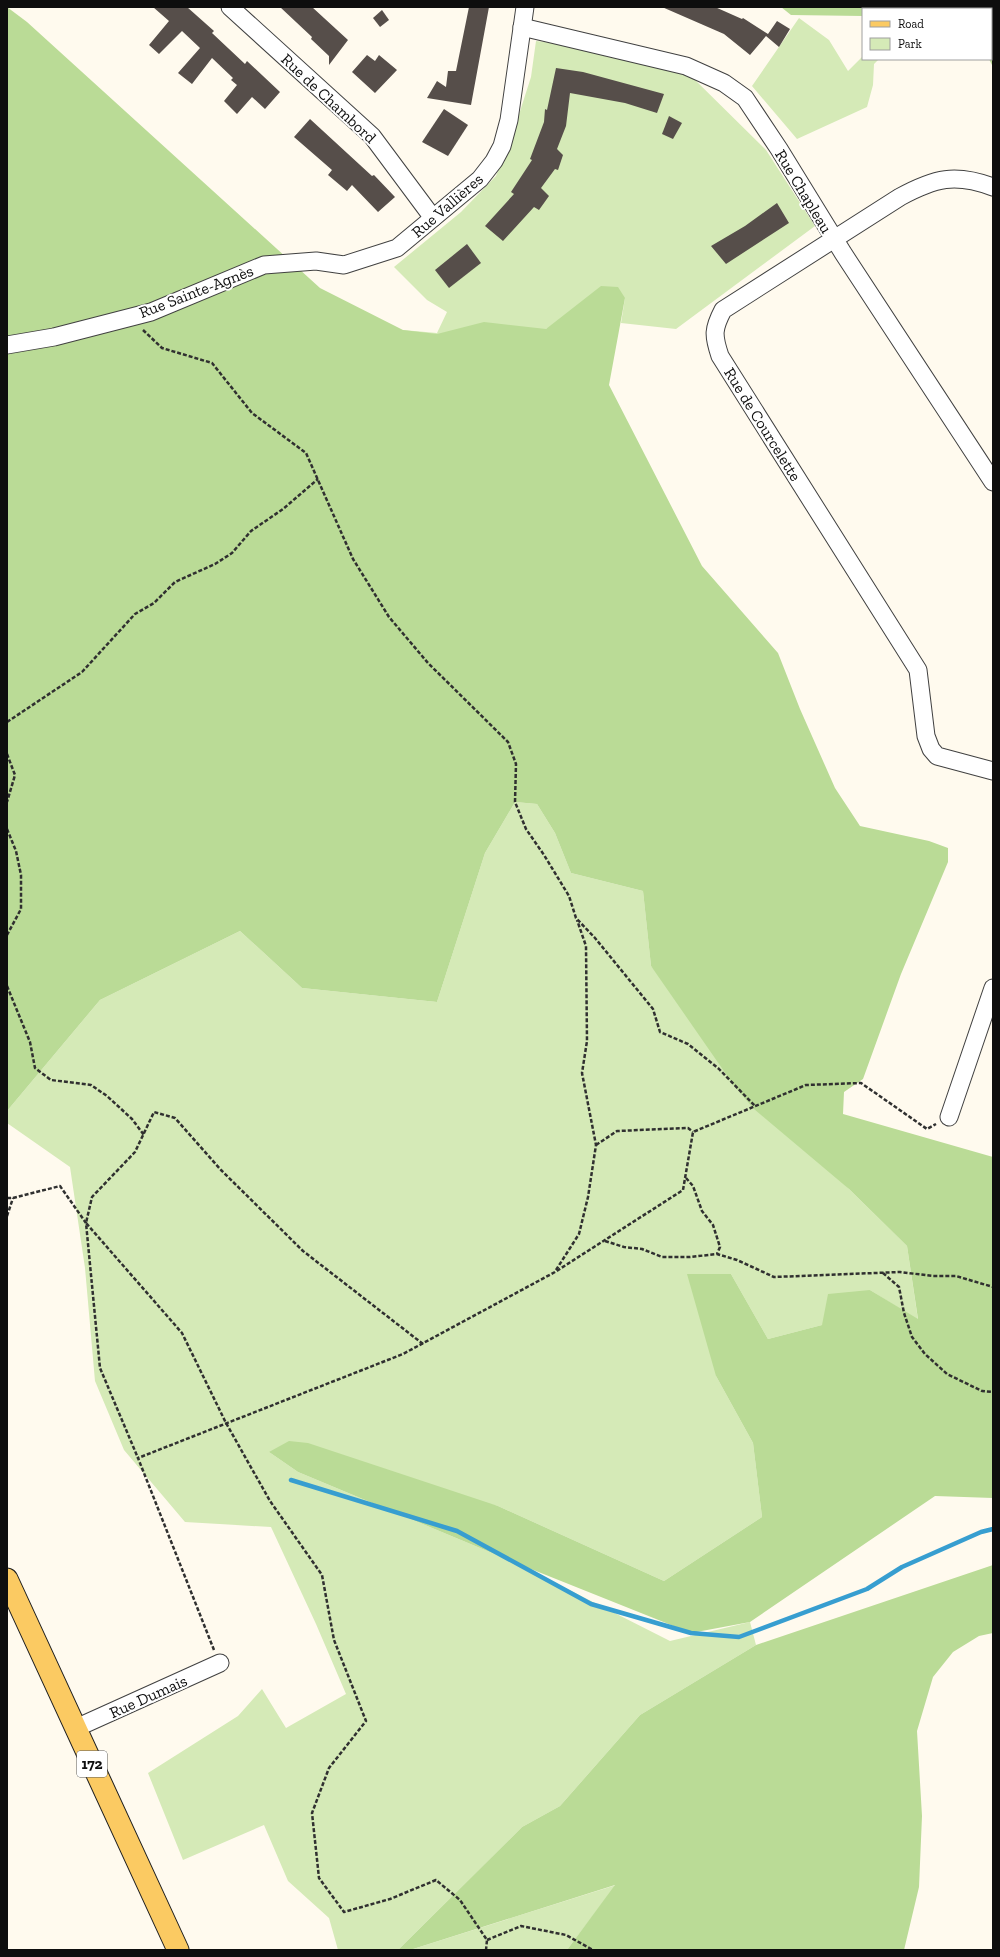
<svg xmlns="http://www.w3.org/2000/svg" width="1000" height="1957" font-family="'Zilla Slab',serif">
  <rect width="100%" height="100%" fill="#fffaee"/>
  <!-- green -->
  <g fill="#d5eab7">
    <polygon points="799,18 829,40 848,71 862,57 863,47 863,59 879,59 874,64 873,85 867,107 797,139 752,86"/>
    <polygon points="536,41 579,46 688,73 766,150 815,226 676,329 621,323 625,298 546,329 7,663 403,330 437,333 447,312 427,300 394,267 461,212 496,176 514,130 531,77"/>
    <polygon points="515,802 537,804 555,833 571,873 643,891 651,966 849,1189 907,1246 918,1320 870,1290 822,1325 768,1339 731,1274 716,1376 753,1443 762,1517 664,1581 498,1506 269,1452 298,1472 516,1563 670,1641 750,1622 756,1645 640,1715 560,1806 522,1827 398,1950 338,1950 329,1918 288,1881 264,1825 183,1860 148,1773 238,1716 262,1689 286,1728 346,1694 316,1624 271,1527 185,1522 124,1450 95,1381 85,1268 70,1167 7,1123 7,1111 100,1000 240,931 302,988 437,1002 485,853"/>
    <polygon points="616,1885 567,1950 410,1950"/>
  </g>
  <!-- forest -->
  <g fill="#badb96">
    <polygon points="7,7 27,22 320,288 403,330 437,334 484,322 546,329 601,286 618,287 625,298 609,385 702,566 778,653 800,709 835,788 860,826 929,841 948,848 948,862 901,974 863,1079 844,1092 843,1114 993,1157 993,1498 935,1496 750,1622 691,1633 516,1563 298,1472 269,1452 289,1441 308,1443 498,1506 664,1581 762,1517 753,1443 716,1376 687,1274 731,1274 768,1339 822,1325 828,1294 870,1290 918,1319 907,1246 849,1189 754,1109 735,1087 651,966 643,891 571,873 555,833 537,804 515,802 485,853 437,1002 302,988 240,931 100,1000 7,1111"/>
    <polygon points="781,7 993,7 993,67 989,59 991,59 991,9 863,9 863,16 791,15"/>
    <polygon points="993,1565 993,1633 979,1636 953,1652 933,1677 917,1731 922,1816 919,1887 904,1950 567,1950 615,1885 410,1950 398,1950 522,1827 560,1806 640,1715 756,1645"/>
  </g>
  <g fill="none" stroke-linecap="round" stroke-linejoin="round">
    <!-- stream -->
    <polyline stroke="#379ed0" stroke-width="4.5" points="291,1480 457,1531 591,1604 691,1633 739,1637 867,1589 902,1567 981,1532 993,1529"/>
  </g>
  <!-- building -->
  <g fill="#564e4a">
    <polygon points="153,7 187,7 214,31 212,33 245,64 247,61 280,92 265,109 252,97 237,114 224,101 237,85 231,80 233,78 212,58 192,84 178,73 200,48 182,31 159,54 149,45 169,21"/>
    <polygon points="280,7 312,7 348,40 329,65 329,56 311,39 312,37"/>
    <polygon points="469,7 489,7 471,105 427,98 437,81 446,87 448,71 456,71"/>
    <polygon points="662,7 715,7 742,19 743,18 768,34 777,21 790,29 779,47 766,36 750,55 724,34"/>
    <polygon points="382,10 389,20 380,27 373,18"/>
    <polygon points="367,55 375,61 379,55 397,70 375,93 352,72"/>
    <polygon points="556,68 583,72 664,94 657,113 625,103 570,93 566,126 557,149 563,155 558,170 555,169 541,188 549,196 539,210 534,207 503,241 485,226 514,194 511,192 532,160 530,159 544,122 545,109 547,110"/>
    <polygon points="444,109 468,125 448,156 422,142"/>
    <polygon points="669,116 682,123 673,139 662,134"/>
    <polygon points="310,119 372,176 374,175 395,197 378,212 352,185 347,191 328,175 332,170 294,137"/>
    <polygon points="777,203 789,223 726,264 711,246 745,226"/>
    <polygon points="467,244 481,263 449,288 435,270"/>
  </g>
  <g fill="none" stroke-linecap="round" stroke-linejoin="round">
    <defs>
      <g id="minor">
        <polyline points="230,7 372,136 433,218"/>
        <polyline points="522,27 686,66 724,83 745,98 779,149 843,253 993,482"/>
        <path d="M993 187C955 173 935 178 900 197L723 310C713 329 713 335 720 356L918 670 926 736 931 749 937 756 993 771"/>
        <polyline points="7,345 54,337 151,312 264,265 316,261 344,265 397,248 480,179 494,161 502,146 509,120 525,7"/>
        <polyline points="949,1117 993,988"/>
        <polyline points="76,1728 220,1663"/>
      </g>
      <polyline id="major" points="7,1579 178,1950"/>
    </defs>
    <!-- minor casing -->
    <use href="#minor" stroke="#414141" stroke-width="19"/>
    <!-- major casing -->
    <use href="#major" stroke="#1f1f1f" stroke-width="23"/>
    <!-- path -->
    <g stroke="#303030" stroke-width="2.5" stroke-dasharray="4 2" stroke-linecap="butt">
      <polyline points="143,330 162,348 212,363 252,413 306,453 353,559 389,617 428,663 508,742 516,764 515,802 526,829 544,855 569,896 576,918 595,938 653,1009 660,1032 688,1044 719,1069 755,1106"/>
      <polyline points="7,722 82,672 135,614 154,603 175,582 215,564 232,553 251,531 283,509 318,479"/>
      <polyline points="7,754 15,775 7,802"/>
      <polyline points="7,829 16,851 21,875 21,909 7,935"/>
      <polyline points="7,986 30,1042 35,1068 51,1080 91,1085 107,1096 132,1119 144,1135"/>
      <polyline points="596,1145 617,1131 688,1128 693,1132"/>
      <polyline points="686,1178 693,1186 702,1211 713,1225 720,1247 717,1254"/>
      <polyline points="7,1198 13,1198 60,1186 86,1223 100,1368 138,1458"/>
      <polyline points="7,1216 13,1198"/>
      <polyline points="605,1241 624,1247 642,1249 662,1257 690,1257 717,1254 737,1260 774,1277 900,1272 933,1276 956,1276 993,1287"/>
      <polyline points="556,1270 579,1234 588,1197 596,1145 582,1073 587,1041 586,946 577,920"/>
      <polyline points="883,1273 899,1287 904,1313 912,1337 925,1354 947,1374 982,1391 993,1392"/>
      <polyline points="423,1344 303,1251 221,1170 175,1118 154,1112 135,1152 92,1197 86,1223 182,1333 226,1423 270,1501 322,1575 334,1640 366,1721 329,1768 312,1813 319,1878 344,1912 390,1899 436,1880 460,1900 487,1940 486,1950"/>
      <polyline points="214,1650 138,1458 403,1354 555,1272 683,1190 693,1132 806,1085 861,1083 927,1129 936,1124"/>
      <polyline points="487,1940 521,1926 566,1935 593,1950"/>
    </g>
    <!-- minor -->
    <use href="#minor" stroke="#fff" stroke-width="17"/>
    <!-- major -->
    <use href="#major" stroke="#fbca62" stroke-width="21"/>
  </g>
  <g text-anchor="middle" stroke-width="4" stroke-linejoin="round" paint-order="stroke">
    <!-- shield labels -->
    <rect fill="#fff" stroke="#565656" stroke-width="1" x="77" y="1751" width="30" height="26" rx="3"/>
    <g font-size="15" font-weight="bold" fill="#0e0e0e">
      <text x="92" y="1769">172</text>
    </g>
    <!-- street labels -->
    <g font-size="16" fill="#0e0e0e" stroke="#fff">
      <text transform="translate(329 98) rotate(43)" y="6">Rue de Chambord</text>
      <text transform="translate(804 191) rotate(59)" y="6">Rue Chapleau</text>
      <text transform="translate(447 205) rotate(-41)" y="6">Rue Vallières</text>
      <text transform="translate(196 291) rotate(-21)" y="6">Rue Sainte-Agnès</text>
      <text transform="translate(763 424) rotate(58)" y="6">Rue de Courcelette</text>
      <text transform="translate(148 1696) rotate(-24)" y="6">Rue Dumais</text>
    </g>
  </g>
  <!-- border -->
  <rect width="1000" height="1957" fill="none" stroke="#0e0e0e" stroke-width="16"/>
  <!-- legend -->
  <rect x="862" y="8" width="130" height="52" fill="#ffffff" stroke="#9f9f9f"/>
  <rect x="870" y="21" width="20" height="6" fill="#fbca62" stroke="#9f9f9f"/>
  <text x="898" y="28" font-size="12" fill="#0e0e0e">Road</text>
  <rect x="870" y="38" width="20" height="12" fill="#d5eab7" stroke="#9f9f9f"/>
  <text x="898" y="48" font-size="12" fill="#0e0e0e">Park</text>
</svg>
